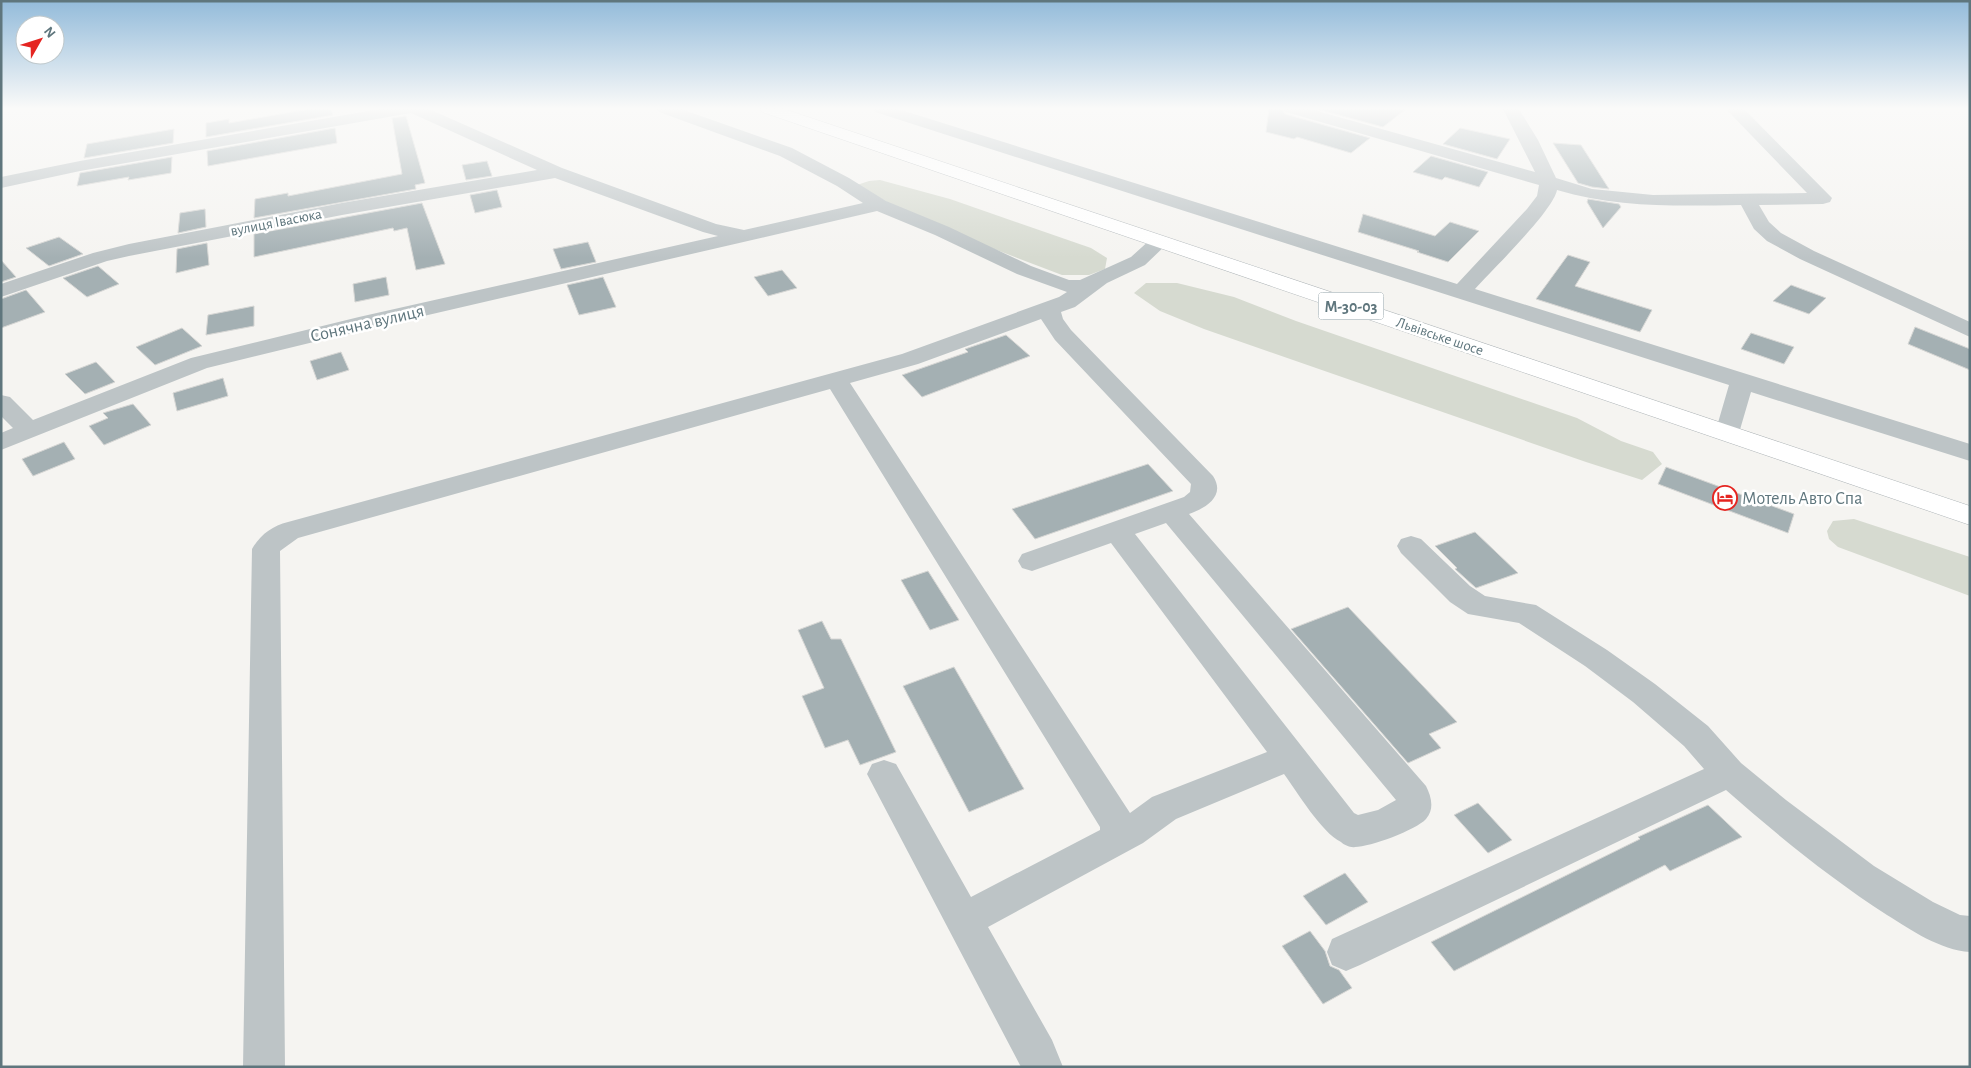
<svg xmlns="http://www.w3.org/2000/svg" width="1971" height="1068" font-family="'Alegreya Sans',sans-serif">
  <rect width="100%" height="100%" fill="#f5f4f1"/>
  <!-- green -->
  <g fill="#d6dad0">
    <polygon points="880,180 950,199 1091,248 1107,258 1105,269 1089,275 1062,275 921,221 857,185 869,181"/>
    <polygon points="1146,283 1177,283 1234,297 1296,321 1577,418 1621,441 1653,452 1662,464 1642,480 1586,462 1204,329 1160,311 1134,293"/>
    <polygon points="1854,519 1970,557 1970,596 1838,547 1829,539 1827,531 1833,521"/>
  </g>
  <!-- building -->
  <g fill="#a4b0b3" stroke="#d6d6d4">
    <polygon points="309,109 331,109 333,115 206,137 206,123 229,119 229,123"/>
    <polygon points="1269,109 1282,109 1285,114 1370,138 1351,153 1297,137 1294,139 1266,132"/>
    <polygon points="1317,109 1406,109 1383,127"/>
    <polygon points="406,116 425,183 415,185 416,189 254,218 255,199 288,193 288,196 402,174 392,118"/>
    <polygon points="335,128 337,143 208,166 207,151"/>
    <polygon points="1460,128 1510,139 1497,159 1443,144"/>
    <polygon points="174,129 173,143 84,158 87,144"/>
    <polygon points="1553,143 1581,145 1609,189 1592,187 1578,183"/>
    <polygon points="1431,156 1488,172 1479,187 1445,177 1442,180 1413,172"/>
    <polygon points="172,157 171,173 128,180 129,177 77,186 80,173"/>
    <polygon points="487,161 492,176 466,180 462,165"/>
    <polygon points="497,190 502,207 475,213 470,195"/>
    <polygon points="1588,199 1619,204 1621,207 1603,228 1587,202"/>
    <polygon points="422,203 445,264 416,270 407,228 394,231 393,228 254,257 254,234"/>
    <polygon points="205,209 206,227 178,233 180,213"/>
    <polygon points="1363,214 1435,236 1450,222 1479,231 1448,262 1417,252 1419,251 1358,232"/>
    <polygon points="59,237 83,254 49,266 26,248"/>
    <polygon points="588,242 596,262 561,269 553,249"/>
    <polygon points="207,243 209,265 176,273 177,249"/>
    <polygon points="1568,255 1590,262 1575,286 1652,310 1640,332 1536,299"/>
    <polygon points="1,260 16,277 1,282"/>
    <polygon points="98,266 119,284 87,297 63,278"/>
    <polygon points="782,270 797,288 768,296 754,277"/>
    <polygon points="386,277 389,295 355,302 353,284"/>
    <polygon points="603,277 616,307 579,315 567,285"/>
    <polygon points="1791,285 1826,298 1809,314 1773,301"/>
    <polygon points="26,290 45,312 1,328 1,299"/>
    <polygon points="254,306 254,326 206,335 208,315"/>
    <polygon points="1915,327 1970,349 1970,370 1908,344"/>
    <polygon points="182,328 202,346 155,365 136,347"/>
    <polygon points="1751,333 1794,347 1784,364 1741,349"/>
    <polygon points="1006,335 1030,356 922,397 902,375 968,352 965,349"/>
    <polygon points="341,352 349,370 317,380 310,361"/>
    <polygon points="96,362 115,382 85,394 65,374"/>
    <polygon points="223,378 228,396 177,411 173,393"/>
    <polygon points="133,404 151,425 104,445 89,426 108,418 103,413"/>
    <polygon points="64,442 75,459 33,476 22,459"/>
    <polygon points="1148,464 1173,491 1035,539 1012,509"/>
    <polygon points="1666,467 1794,514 1788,533 1658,484"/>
    <polygon points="1475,532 1518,573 1476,588 1455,569 1457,568 1435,546"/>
    <polygon points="928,571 959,620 930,630 901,580"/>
    <polygon points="1348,607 1457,722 1429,734 1441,748 1408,763 1291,629"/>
    <polygon points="822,621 831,639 841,639 896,752 860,765 848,740 825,748 802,696 824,688 798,630"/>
    <polygon points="954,667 1024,789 969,812 903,686"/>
    <polygon points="1478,803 1512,840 1488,853 1454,815"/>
    <polygon points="1708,805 1742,837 1670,871 1665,865 1454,971 1431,942 1640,839 1638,837"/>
    <polygon points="1345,873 1368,902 1326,925 1303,896"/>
    <polygon points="1310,931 1325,951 1330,966 1339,970 1352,988 1323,1004 1282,946"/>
  </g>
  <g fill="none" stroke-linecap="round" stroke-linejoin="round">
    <defs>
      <polygon id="major" points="760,109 784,109 1970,506 1970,525 762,112"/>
    </defs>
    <!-- major casing -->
    <use href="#major" stroke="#b1b7ba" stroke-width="1"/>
    <!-- minor -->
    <g fill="#bdc4c6" fill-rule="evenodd">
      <path d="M380 109H429L562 168 716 224 744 230 863 203 837 186 780 156 659 112 657 109H681L792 148 849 178 886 201 949 227 1031 266 1069 280H1080L1131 257 1152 238 1159 236 1166 238 1169 242 1145 265 1107 283 1075 307 1061 312 1063 319 1071 330 1213 476C1226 496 1206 508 1189 514L1426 786C1431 796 1435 809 1426 819 1416 830 1370 847 1355 847 1351 848 1344 845 1341 842 1321 832 1298 793 1284 774L1176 819 1143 843 988 927 1052 1040 1063 1067H1021L867 774 872 764 884 760 896 764 971 897 1100 830V827L830 389 298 538 280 551 285 1067H243L252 549C260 535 272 526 288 522L902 354 1059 297 1067 292 1017 274 935 235 877 211 359 331 207 368 1 450V433L13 428 1 416V395L10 397 33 420 191 358 359 317 718 236 703 232 555 178 342 215 129 256 107 261 1 297V284L93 253 129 244 342 203 537 170 411 113 80 171 1 188V177L80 161ZM1041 319 1055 340 1191 484 1190 492 1184 497 1022 554 1018 561 1022 568 1032 571 1111 543 1267 752 1152 797 1130 813 850 383 918 364ZM1166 523 1396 800 1378 810 1358 815 1354 813 1135 534Z"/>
      <path d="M873 109H898L1457 284 1527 209 1537 196 1539 185 1286 112 1284 109H1310L1535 172 1503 109H1519L1538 140 1556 178 1592 189 1653 195 1807 193 1726 109H1744L1832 198 1830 202 1823 204 1759 205 1769 222 1781 233 1814 251 1970 322V337L1800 259 1767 241 1754 229 1741 205C1677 206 1618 208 1557 190 1553 211 1492 270 1475 289L1970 444V461L1751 392 1739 433 1736 439 1727 441 1718 439 1715 433 1729 385 875 112Z"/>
      <path d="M1411 536 1421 539 1470 586 1485 596 1536 605 1607 650 1655 684 1708 726 1741 763 1786 800 1874 866 1933 902 1960 915 1970 916V952C1940 950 1911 930 1887 915 1830 878 1777 835 1726 790L1360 965 1346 971 1332 965 1327 952 1332 939 1704 769 1684 746 1633 702 1585 666 1519 623 1468 614 1450 602 1401 553 1397 546 1401 539Z"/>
    </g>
    <!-- major -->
    <use href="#major" fill="#fff" fill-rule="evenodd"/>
  </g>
  <!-- sky -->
  <linearGradient id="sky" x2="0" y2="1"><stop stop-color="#93bbda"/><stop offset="0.42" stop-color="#fafaf9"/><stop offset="1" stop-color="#fafaf9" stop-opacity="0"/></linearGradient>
  <rect width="1971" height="258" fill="url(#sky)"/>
  <!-- icons -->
  <defs>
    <symbol id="hotel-ring" viewBox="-11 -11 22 22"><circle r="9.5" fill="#fff" stroke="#e52521" stroke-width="1.5"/><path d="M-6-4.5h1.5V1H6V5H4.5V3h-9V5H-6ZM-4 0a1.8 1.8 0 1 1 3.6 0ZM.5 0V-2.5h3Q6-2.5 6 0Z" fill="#e52521"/></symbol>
  </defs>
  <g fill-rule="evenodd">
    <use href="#hotel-ring" x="1711" y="484" width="28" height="28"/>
  </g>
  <g text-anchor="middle" stroke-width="5" stroke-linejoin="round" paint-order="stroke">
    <!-- far-street labels -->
    <g font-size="15" fill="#5f767d" stroke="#fff">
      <text transform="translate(276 222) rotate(-11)" y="5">вулиця Івасюка</text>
      <text transform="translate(1440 336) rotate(19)" y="5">Львівське шосе</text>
    </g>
    <!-- shield labels -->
    <rect fill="#fff" stroke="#8f9fa4" stroke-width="1" x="1318.5" y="292.5" width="65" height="27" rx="4"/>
    <g font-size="16" font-weight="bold" fill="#5f767d">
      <text x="1351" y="312">М-30-03</text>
    </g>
    <!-- street labels -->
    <g font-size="18" fill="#5f767d" stroke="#fff">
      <text transform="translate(367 323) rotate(-13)" y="6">Сонячна вулиця</text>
    </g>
    <!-- poi labels -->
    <g font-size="18" fill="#5f767d" stroke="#fff" text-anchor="start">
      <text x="1742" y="504">Мотель Авто Спа</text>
    </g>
  </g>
  <!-- border -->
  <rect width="1971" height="1068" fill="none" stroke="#5f767d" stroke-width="5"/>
  <!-- north arrow -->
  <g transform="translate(40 40) rotate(51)"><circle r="24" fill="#ffffff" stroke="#bfc8cb"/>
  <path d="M0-4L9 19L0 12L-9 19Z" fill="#e52521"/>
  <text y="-8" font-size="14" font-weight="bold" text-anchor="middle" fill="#5f767d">N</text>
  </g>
</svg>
